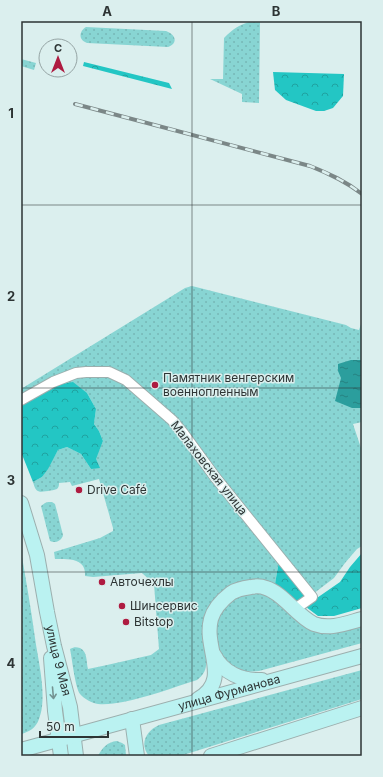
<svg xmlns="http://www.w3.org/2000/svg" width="383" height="777" font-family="Inter,sans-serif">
  <defs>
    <pattern id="green-dots" width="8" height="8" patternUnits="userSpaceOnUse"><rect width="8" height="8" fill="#88d5d3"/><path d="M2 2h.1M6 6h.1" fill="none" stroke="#76b7b6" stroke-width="1.8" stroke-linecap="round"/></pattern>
    <pattern id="forest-crowns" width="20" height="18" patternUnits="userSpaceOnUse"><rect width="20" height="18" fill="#23c6c4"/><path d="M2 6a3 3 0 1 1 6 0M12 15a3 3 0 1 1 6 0" fill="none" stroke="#1fa2a0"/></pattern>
    <pattern id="water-ripples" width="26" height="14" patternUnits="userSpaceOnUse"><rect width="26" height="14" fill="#2b9e9d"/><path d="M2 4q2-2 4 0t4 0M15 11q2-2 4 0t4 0" fill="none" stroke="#258281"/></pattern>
  </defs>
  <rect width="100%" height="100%" fill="#dbefee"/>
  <!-- green -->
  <g fill="url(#green-dots)">
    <path d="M252 21H260L259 103 242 102V94L210 79H223L224 38C234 28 239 25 252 21Z"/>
    <path d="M86 27 166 31C175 34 179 43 168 47L87 43C78 40 79 31 86 27Z"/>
    <polygon points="21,59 36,63 34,70 21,66"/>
    <polygon points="192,286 346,325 351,328 359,330 362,321 362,422 353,424 362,451 362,546 357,549 345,563 334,578 313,594 174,418 101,369 21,396 21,389 185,288"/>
    <path d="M102 374 116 378 169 421 279 561 275 584C262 579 249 579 235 583 228 586 221 592 216 598 208 607 202 619 202 632 201 649 215 667 197 680 172 688 148 697 123 702 115 703 107 705 98 704 92 703 84 699 80 694 75 687 72 658 70 649 74 647 76 647 80 648 88 652 86 662 88 669L107 665 151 655 159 649 154 584 142 573 93 577 85 576C85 573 85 569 83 566 78 558 63 559 55 559L54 552 100 538 113 531V528L99 479 72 486 70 482 59 483C59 485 59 487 57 489 55 490 40 493 38 491 35 490 34 485 33 482L42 477 58 450 67 447 81 454 91 469 103 441 99 431 94 424 96 409 87 393 56 385 68 379Z"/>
    <path d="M48 502H52L55 504 63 535C62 540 56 544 50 541L41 506 45 503Z"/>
    <path d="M21 551C26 580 31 609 35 638 38 660 48 698 39 719 36 728 29 732 21 734Z"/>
    <polygon points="250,592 260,593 269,597 301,624 325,632 339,632 362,627 362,643 259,671 247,672 237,668 228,663 221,654 216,641 216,619 221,609 239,595"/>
    <path d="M362 670V699L180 756H149C139 744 146 731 159 725Z"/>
    <path d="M117 741 122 743 125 745 126 755 123 756H98C102 748 107 742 117 741Z"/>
  </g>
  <!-- forest -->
  <g fill="url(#forest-crowns)">
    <polygon points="84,62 169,83 172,89 83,66"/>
    <polygon points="273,72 344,74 343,96 333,108 324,111 316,111 286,100 275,90"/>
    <polygon points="73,382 87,393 96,409 94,424 99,431 103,441 96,459 100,468 91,469 81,454 67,447 58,450 48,469 42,477 33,482 21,452 21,403 56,385"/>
    <polygon points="362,553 362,608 334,616 318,616 306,607 314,600 340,582 350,567"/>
    <polygon points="279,561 307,595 296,603 275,584"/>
  </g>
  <!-- water -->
  <polygon fill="url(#water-ripples)" points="351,360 362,360 362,408 352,408 335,401 341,378 338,371 338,364"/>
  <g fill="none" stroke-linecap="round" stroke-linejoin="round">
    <defs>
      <polyline id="street" points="21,400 53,382 76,373 86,372 109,372 126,380 172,420 183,433 215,477 312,597 295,609"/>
      <g id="secondary">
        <path id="s1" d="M21 503 37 555 47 612 54 646 70 707 76 756"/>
        <path d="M214 655C223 673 242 681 262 680"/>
        <polyline points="51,658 55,711 61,756"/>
        <path d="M198 699C232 680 203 648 211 619 214 608 222 600 231 593 237 589 244 588 251 587 256 586 261 586 266 588 283 593 297 616 314 624 330 630 347 623 362 619"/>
        <polyline points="132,719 137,756"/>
        <path id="s2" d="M21 750 362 656"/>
        <polyline points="211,756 362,708"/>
      </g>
    </defs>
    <!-- street casing -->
    <use href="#street" stroke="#9cafae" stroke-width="12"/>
    <!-- secondary casing -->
    <use href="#secondary" stroke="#9cafae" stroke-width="16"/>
    <!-- street -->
    <use href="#street" stroke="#fff" stroke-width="10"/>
    <!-- secondary -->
    <use href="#secondary" stroke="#baf2f1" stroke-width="14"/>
    <defs>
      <path id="rail" d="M75 104 310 166C330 174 345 181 362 194"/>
    </defs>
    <!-- rail casing -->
    <use href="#rail" stroke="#7b8787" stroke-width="4"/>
    <!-- rail -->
    <use href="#rail" stroke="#dbefee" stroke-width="2.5" stroke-dasharray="8" stroke-linecap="butt"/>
  </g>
  <!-- one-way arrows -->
  <defs><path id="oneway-shaft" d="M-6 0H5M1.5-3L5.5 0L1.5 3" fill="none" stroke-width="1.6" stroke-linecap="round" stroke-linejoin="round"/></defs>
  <use stroke="#749392" href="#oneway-shaft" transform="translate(53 693) rotate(85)"/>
  <!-- grid -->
  <path fill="none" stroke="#2d3434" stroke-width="1" stroke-opacity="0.55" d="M192 21V756M21 205H362M21 388H362M21 572H362"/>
  <!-- markers -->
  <g fill="#ae1b41" stroke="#dbefee" stroke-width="1.5">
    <circle cx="155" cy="385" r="4"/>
    <circle cx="79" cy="490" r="4"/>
    <circle cx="102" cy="582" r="4"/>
    <circle cx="122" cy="606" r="4"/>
    <circle cx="126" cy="622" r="4"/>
  </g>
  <g text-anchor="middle" stroke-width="3" stroke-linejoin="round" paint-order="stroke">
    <!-- poi labels -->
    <g font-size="12" fill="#2d3434" stroke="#dbefee" text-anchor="start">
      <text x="163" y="382">Памятник венгерским<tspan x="163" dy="14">военнопленным</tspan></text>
      <text x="87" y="494">Drive Café</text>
      <text x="110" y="586">Авточехлы</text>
      <text x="130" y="610">Шинсервис</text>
      <text x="134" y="626">Bitstop</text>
    </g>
    <!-- street labels -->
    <g font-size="12" fill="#2d3434" stroke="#dbefee">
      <text transform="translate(209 468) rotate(52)" y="4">Малаховская улица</text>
      <text dy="4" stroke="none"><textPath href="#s1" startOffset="162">улица 9 Мая</textPath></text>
      <text dy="4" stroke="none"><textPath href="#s2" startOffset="216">улица Фурманова</textPath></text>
    </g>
  </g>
  <!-- border -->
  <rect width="383" height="777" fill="none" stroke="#dbefee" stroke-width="44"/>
  <!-- north arrow -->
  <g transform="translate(58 58)"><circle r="19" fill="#dbefee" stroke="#95a4a4"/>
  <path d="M0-3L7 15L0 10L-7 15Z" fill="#ae1b41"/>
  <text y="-6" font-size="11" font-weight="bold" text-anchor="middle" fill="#2d3434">С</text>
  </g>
  <!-- scale -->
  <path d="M40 731v6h68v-6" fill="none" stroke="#2d3434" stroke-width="2"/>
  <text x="46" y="731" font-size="12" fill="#2d3434" stroke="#dbefee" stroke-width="3" paint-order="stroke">50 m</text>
  <rect x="22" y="22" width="339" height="733" fill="none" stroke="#2d3434" stroke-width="1.5"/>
  <g font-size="13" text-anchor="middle" font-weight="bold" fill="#2d3434">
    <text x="107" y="16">A</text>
    <text x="276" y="16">B</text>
    <text x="11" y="118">1</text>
    <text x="11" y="301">2</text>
    <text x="11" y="485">3</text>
    <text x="11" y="668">4</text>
  </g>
</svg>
